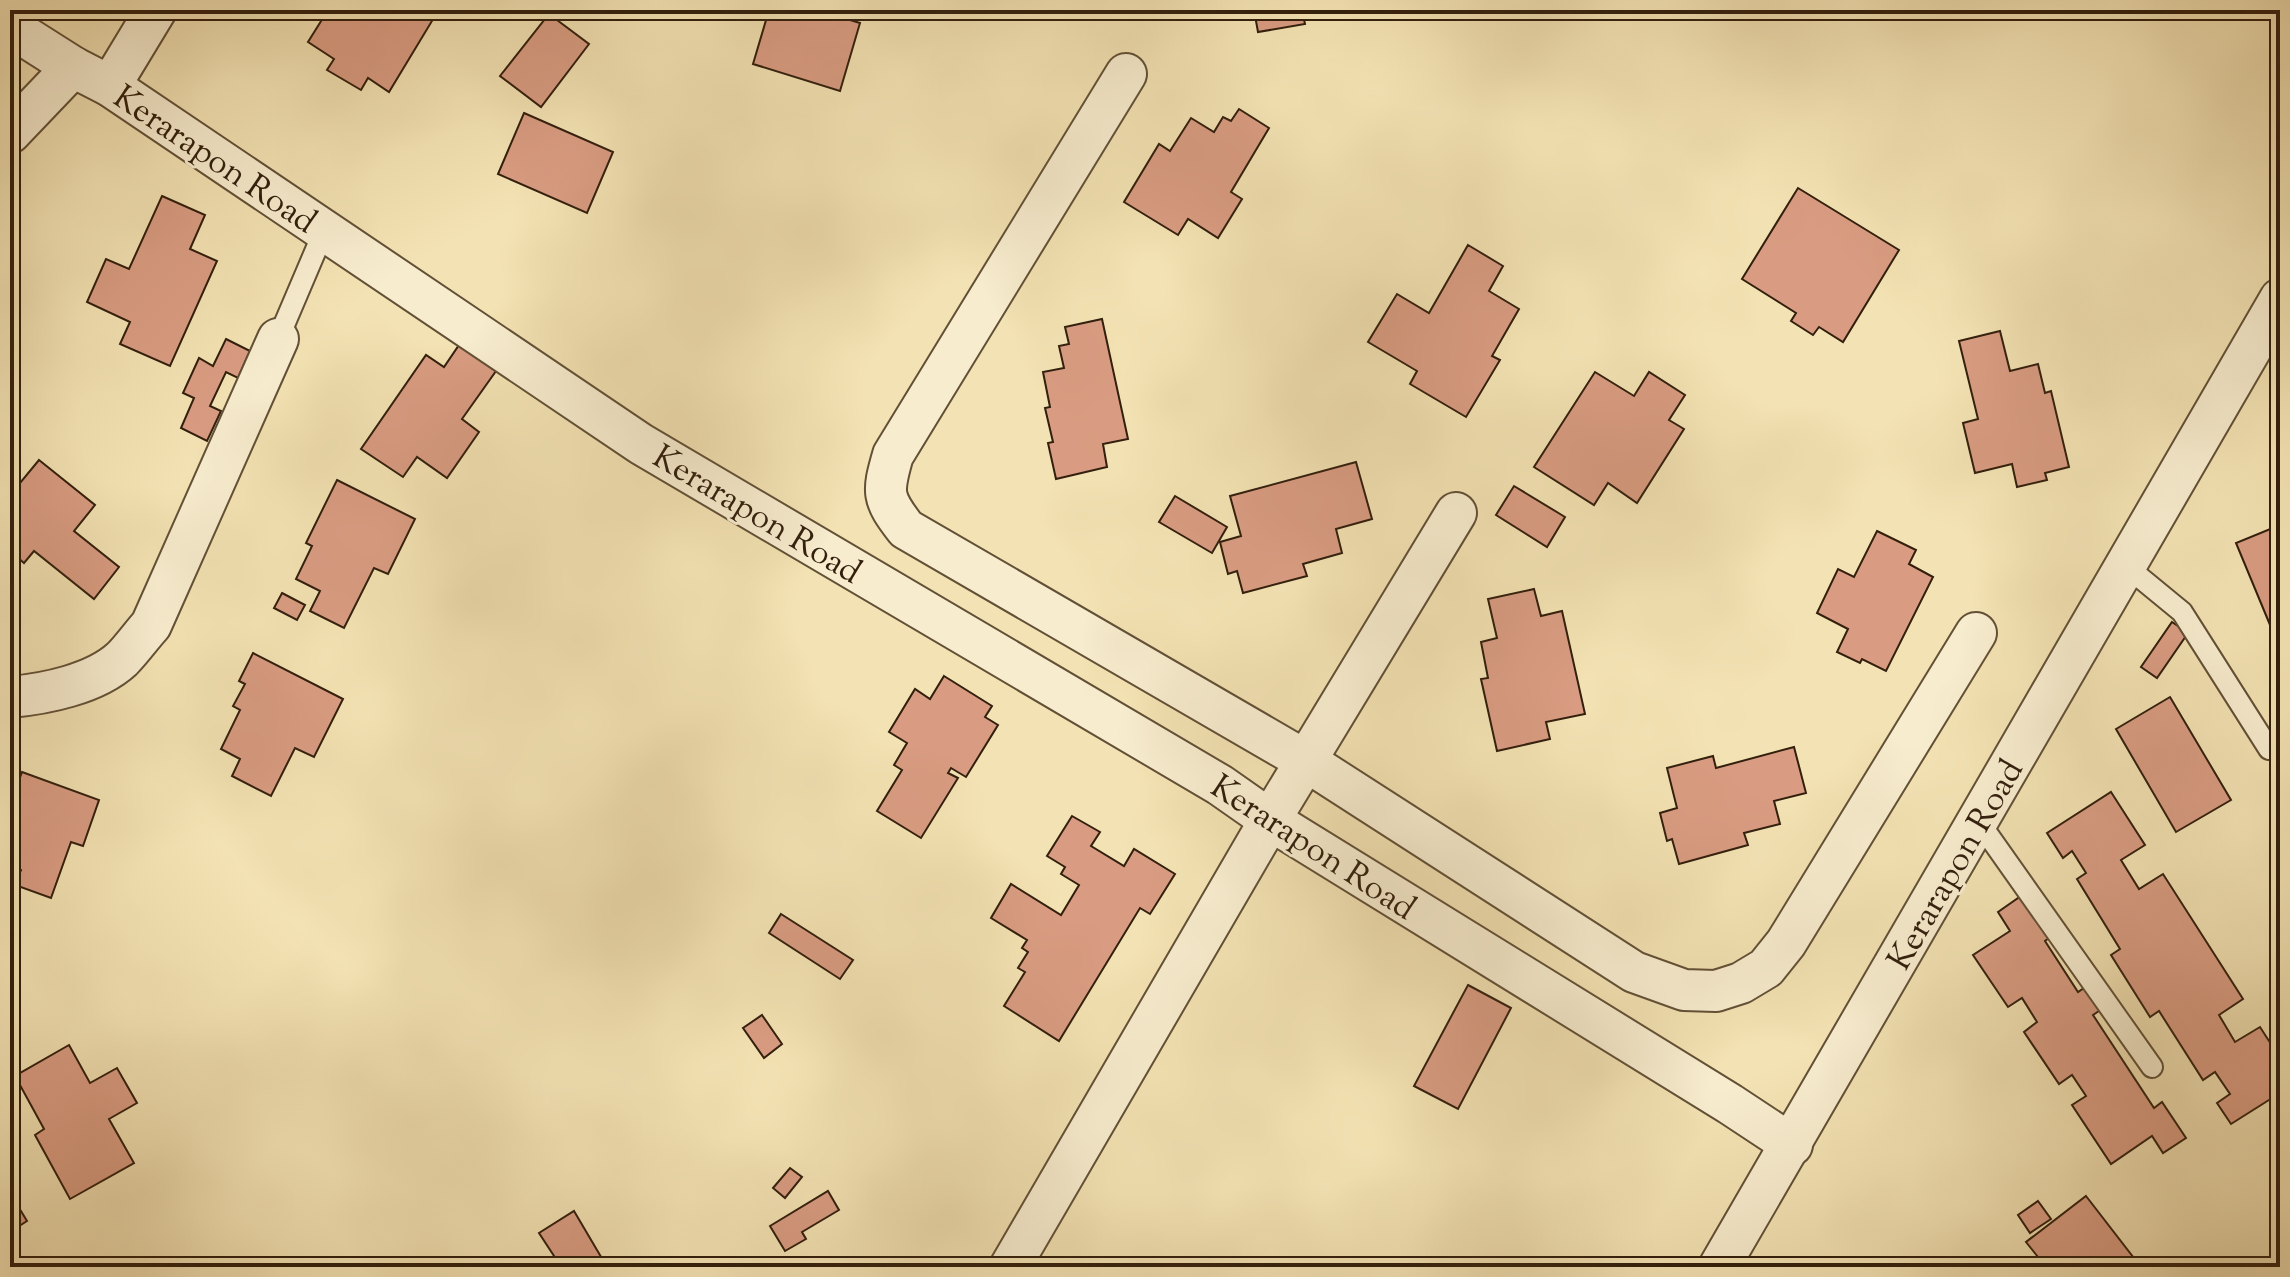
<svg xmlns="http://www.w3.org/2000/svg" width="2290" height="1277" font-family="'Sorts Mill Goudy',serif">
  <rect width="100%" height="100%" fill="#f3e2b3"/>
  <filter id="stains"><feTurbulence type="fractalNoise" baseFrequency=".0025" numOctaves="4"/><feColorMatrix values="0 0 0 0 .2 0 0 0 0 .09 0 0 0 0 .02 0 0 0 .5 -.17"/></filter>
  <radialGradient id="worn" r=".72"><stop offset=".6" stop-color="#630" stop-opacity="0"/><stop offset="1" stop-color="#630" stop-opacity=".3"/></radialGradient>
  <!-- building -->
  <g fill="#d99c82" stroke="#321f0d" stroke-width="2">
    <polygon points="328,10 437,10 438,11 389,92 368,78 361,90 327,70 334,59 308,42"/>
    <polygon points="769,10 817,10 860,23 840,91 753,64"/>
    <polygon points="1254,10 1302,10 1305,24 1258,32"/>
    <polygon points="549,14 589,44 541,107 500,76"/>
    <polygon points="1239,109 1269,128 1231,192 1242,199 1218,238 1188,219 1178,235 1124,202 1159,144 1170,151 1191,118 1214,132 1223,117 1231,121"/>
    <polygon points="524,113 613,152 587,213 498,174"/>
    <polygon points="1798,188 1899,250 1843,342 1819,327 1813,335 1791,321 1796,313 1742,279"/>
    <polygon points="162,196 205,215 190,249 217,261 170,366 120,344 130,322 87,302 106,259 129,269"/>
    <polygon points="1468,245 1503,266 1489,291 1519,309 1492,356 1500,360 1466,417 1410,384 1417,371 1368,342 1397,294 1429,313"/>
    <polygon points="1102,319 1128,439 1103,444 1107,467 1056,479 1048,443 1053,442 1045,408 1050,407 1043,372 1064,368 1059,346 1069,344 1065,327"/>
    <polygon points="2000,331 2010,371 2038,364 2045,393 2051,391 2069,467 2045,473 2047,480 2017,487 2012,464 1975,473 1963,423 1978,419 1959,341"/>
    <polygon points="226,339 250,351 238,378 226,372 210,406 221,411 207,441 181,428 194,398 183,393 199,358 213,366"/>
    <polygon points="459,345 496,371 462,419 479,432 447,478 417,457 403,477 361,449 426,355 444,367"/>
    <polygon points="1595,372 1634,396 1649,372 1685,395 1669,420 1684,429 1637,503 1608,483 1594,505 1534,467"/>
    <polygon points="39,460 95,505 74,531 119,567 94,599 34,551 24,563 10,551 10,495"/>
    <polygon points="1356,462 1372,519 1336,529 1342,553 1303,564 1307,576 1243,593 1237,571 1228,574 1220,542 1241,536 1230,496"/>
    <polygon points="337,480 415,519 388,574 374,568 344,628 310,611 320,591 296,579 312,546 306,543"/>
    <polygon points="1514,486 1565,517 1547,547 1496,515"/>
    <polygon points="1175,496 1227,527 1212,553 1159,522"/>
    <polygon points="2280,525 2280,649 2236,543"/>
    <polygon points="1877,531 1916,550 1909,564 1933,577 1886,671 1862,659 1860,663 1837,652 1848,629 1817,613 1838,569 1854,577"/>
    <polygon points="1534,589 1541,616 1562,611 1585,714 1546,722 1550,739 1497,751 1481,679 1488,678 1481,642 1497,638 1488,599"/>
    <polygon points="282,593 305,605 297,620 274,608"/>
    <polygon points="2172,622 2188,633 2157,678 2141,667"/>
    <polygon points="253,653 343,699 314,757 295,748 271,796 232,776 240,759 221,749 240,710 233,706 245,684 239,681"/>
    <polygon points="944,676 992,706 985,717 998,725 966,777 951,768 948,773 958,778 921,838 877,811 902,770 894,765 907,743 889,732 915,689 930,699"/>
    <polygon points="2170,697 2231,800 2176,832 2116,729"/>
    <polygon points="1794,747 1806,793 1774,801 1780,824 1744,833 1748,845 1679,864 1672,839 1667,841 1660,813 1677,808 1667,768 1713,756 1716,768"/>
    <polygon points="22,772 99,800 83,846 71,842 51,898 15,885 21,870 10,866 10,831 13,823 10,822 10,805"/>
    <polygon points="2111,792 2145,845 2121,860 2139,889 2163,874 2243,999 2219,1015 2235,1042 2260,1027 2280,1058 2280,1093 2231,1124 2217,1103 2230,1094 2215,1072 2203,1080 2159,1011 2150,1017 2111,955 2120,949 2077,879 2086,873 2072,851 2063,858 2047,833"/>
    <polygon points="1072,816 1100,832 1091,846 1124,866 1134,849 1175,874 1150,914 1140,908 1059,1041 1004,1006 1025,972 1018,968 1028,952 1022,948 1027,940 991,918 1011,884 1061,915 1079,885 1061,874 1065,867 1047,856"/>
    <polygon points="2021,896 2049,938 2045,941 2078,992 2087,986 2102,1009 2093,1015 2154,1108 2162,1102 2186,1138 2163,1153 2152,1136 2111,1164 2072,1105 2086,1096 2072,1075 2059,1084 2024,1032 2037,1022 2022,998 2008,1007 1973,955 2010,931 1998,912"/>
    <polygon points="781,914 853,960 840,979 769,933"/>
    <polygon points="1468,985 1511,1008 1458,1109 1414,1086"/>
    <polygon points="762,1015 782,1044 764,1058 743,1028"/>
    <polygon points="69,1045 90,1083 117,1068 137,1103 109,1119 134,1163 70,1199 35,1135 44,1129 15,1076"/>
    <polygon points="790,1168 802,1177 785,1198 773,1188"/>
    <polygon points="828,1191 839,1210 802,1232 806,1239 785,1251 770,1226"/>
    <polygon points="10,1193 27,1221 10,1232"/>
    <polygon points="2086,1196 2140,1266 2138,1267 2046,1267 2026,1242"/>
    <polygon points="2038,1201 2051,1219 2030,1233 2018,1215"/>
    <polygon points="574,1211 607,1267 551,1267 549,1264 556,1259 539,1233"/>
  </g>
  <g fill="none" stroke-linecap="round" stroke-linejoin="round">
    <defs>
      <g id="service">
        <polyline points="278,339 324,231"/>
        <polyline points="2126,566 2182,612 2269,749"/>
        <polyline points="1979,822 2152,1067"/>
      </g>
      <g id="minor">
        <polyline points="10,27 73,67 110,86 641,444 1220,785 1270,820 1730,1104 1792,1145"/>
        <path d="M1126 74 893 455C882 493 882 498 906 529L1306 761 1634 972 1684 990 1716 991 1741 983 1766 968 1786 943 1976 633"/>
        <polyline points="110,86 156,10"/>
        <polyline points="10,133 73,67"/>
        <path d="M10 697C45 694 95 684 122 659 132 649 141 636 151 625L278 339"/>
        <polyline points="1010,1267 1270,820 1456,513"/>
        <polyline points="1719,1267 2280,299"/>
      </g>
    </defs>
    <!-- service casing -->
    <use href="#service" stroke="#625036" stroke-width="24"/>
    <!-- minor casing -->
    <use href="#minor" stroke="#625036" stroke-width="44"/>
    <!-- service -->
    <use href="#service" stroke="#f7ecce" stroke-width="20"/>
    <!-- minor -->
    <use href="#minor" stroke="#f7ecce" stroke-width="40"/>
  </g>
  <g text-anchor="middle" stroke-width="6" stroke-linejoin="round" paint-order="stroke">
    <!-- street labels -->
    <g font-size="34" fill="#321f0d" stroke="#f7ecce">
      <text transform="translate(216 158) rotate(34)" y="12">Kerarapon Road</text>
      <text transform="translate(758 513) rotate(31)" y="12">Kerarapon Road</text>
      <text transform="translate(1314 846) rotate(33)" y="12">Kerarapon Road</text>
      <text transform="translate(1954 864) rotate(-60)" y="12">Kerarapon Road</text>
    </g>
  </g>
  <!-- margin -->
  <rect width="2290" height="1277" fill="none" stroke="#f3e2b3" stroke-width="40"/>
  <rect x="12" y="12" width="2266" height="1253" fill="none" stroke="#321f0d" stroke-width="4"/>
  <rect x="20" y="20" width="2250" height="1237" fill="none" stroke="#321f0d" stroke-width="2"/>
  <rect width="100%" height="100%" filter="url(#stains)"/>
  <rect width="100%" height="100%" fill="url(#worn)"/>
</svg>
